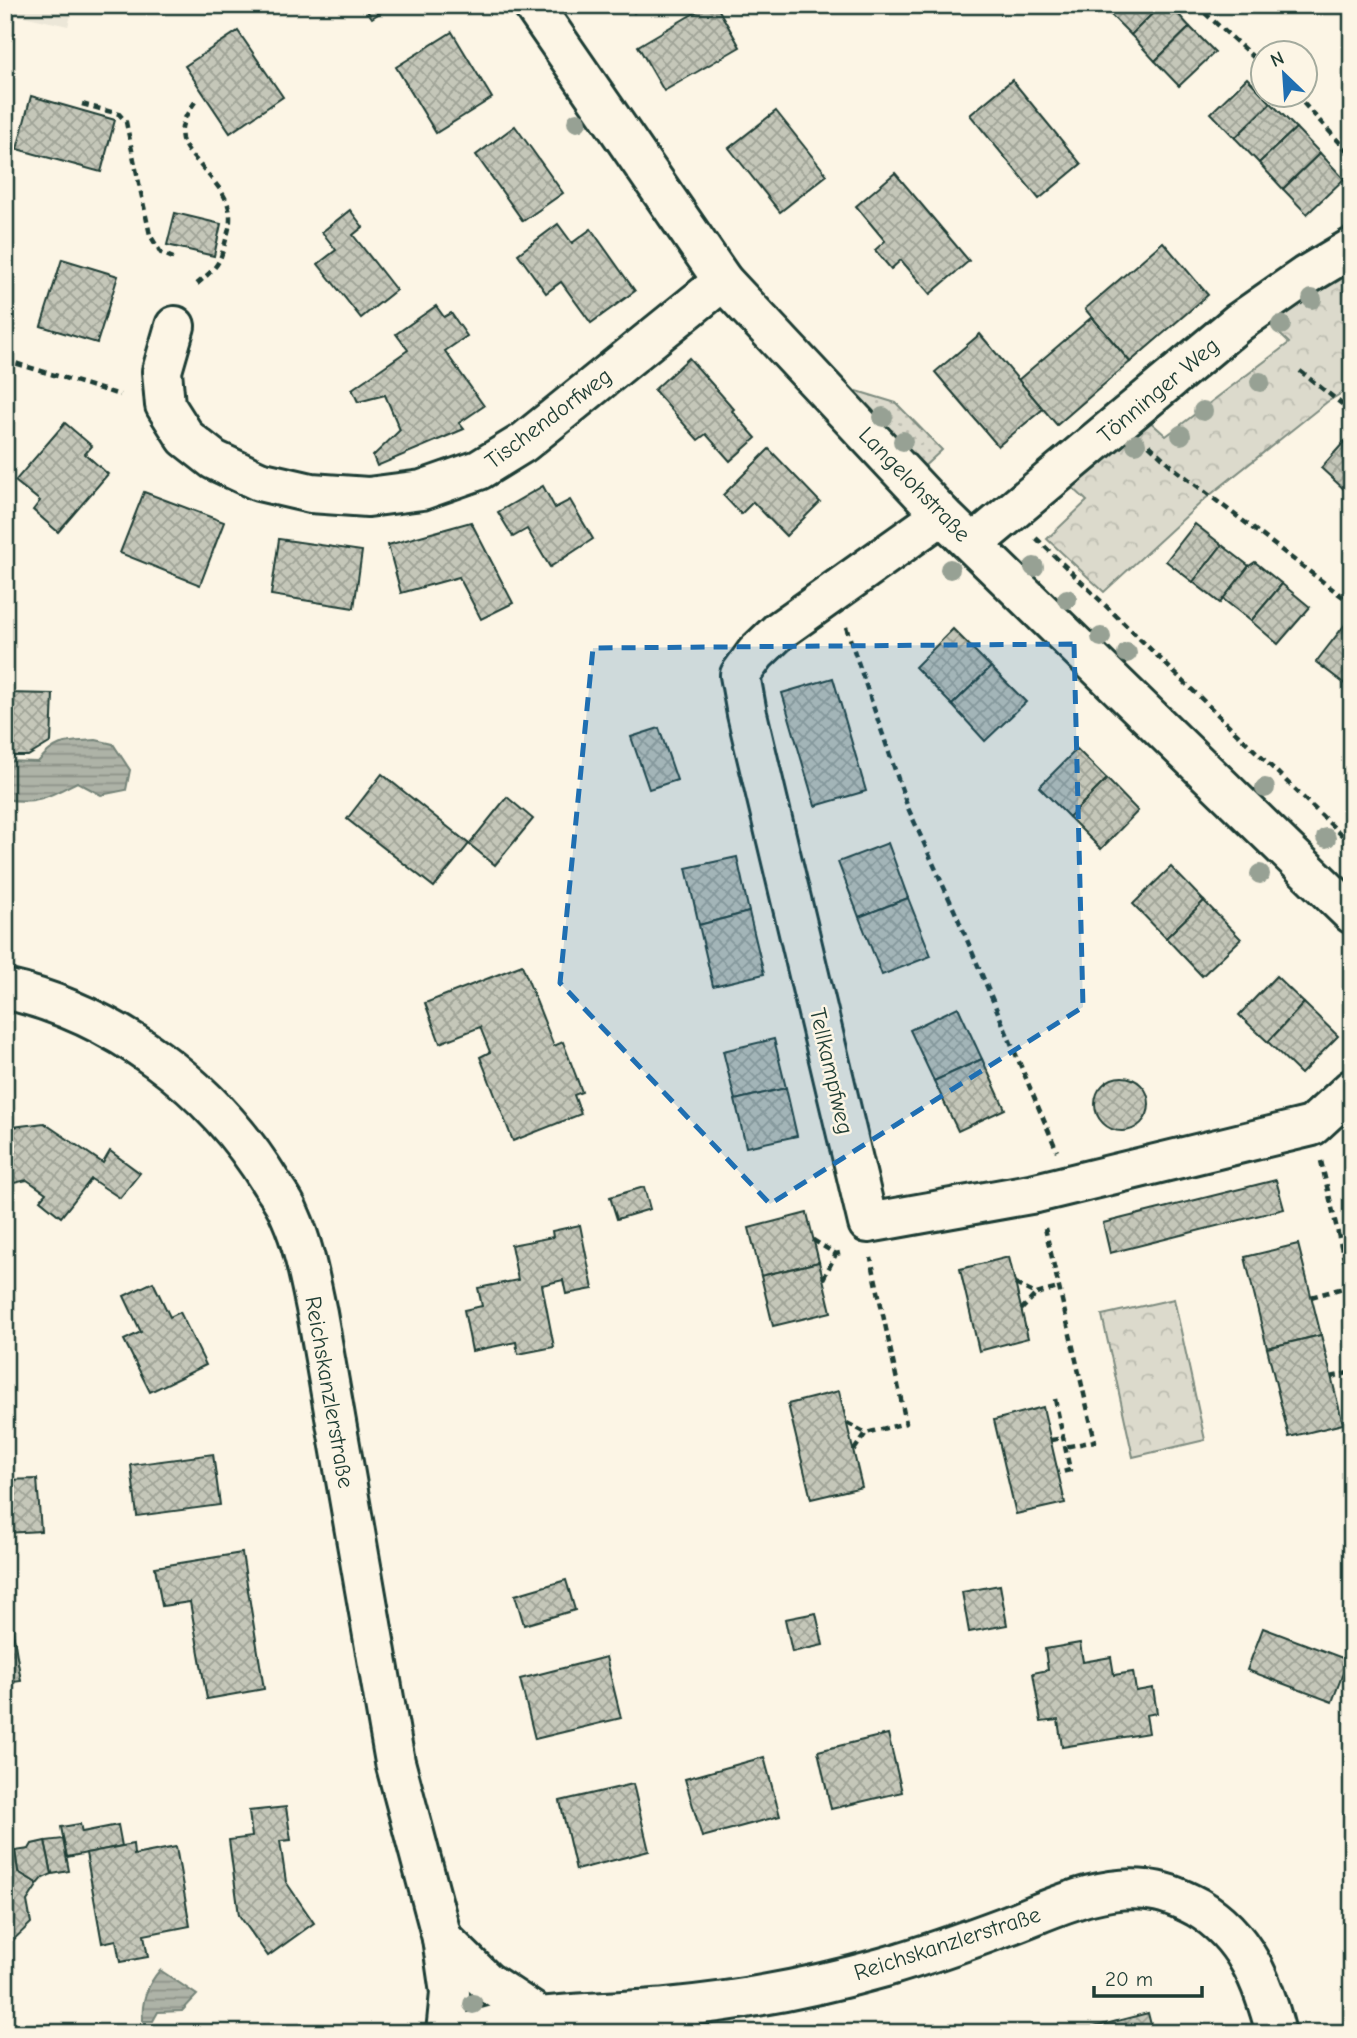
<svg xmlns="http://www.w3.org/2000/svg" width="1357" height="2038" font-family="'Comic Neue',sans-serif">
  <defs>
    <pattern id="grass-dots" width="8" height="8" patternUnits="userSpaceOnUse" patternTransform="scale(1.75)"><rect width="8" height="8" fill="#dcdacc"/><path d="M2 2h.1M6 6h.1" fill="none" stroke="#bcbcb0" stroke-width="1.8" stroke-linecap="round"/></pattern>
    <pattern id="park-crowns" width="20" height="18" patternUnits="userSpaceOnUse" patternTransform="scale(1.75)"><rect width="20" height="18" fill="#dcdacc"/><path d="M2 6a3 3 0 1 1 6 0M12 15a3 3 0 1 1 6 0" fill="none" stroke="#bcbcb0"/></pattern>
    <pattern id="water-rules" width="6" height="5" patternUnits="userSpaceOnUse" patternTransform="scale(1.75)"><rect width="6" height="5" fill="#aeb3a7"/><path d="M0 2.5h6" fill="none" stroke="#8d9389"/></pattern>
    <pattern id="building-cross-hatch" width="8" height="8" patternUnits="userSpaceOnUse" patternTransform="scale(1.75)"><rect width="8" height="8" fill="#c5c7b9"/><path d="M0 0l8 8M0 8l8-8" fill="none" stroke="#9fa397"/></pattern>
  </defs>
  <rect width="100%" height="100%" fill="#fcf5e5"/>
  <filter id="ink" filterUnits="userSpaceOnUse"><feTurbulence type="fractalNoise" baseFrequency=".0143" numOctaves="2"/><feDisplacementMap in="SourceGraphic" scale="14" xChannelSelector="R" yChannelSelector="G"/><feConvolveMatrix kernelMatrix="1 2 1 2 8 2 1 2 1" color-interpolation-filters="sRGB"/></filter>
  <g filter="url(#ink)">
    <!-- built -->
    <polygon fill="#ece7d8" points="5,5 74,5 68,26 5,12"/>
    <!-- grass -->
    <polygon fill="url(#grass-dots)" stroke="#7e8c80" stroke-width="2" points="857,391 896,403 942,450 920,470 852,397"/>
    <!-- park -->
    <g fill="url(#park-crowns)" stroke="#7e8c80" stroke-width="2">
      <polygon points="1352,266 1352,387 1327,402 1205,499 1104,592 1047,539 1087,501 1069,484 1145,417 1166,436 1289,343 1267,322"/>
      <polygon points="1174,1299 1205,1440 1133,1457 1102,1315"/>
    </g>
    <!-- water -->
    <g fill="url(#water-rules)" stroke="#758479" stroke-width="2">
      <path d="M96 740 113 744 130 770 126 790 101 795 77 782C50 796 36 805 5 799V761L38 762C57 739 68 742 96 740Z"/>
      <path d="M160 1970 197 1995 182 2011 158 2012 153 2021H143C141 2002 147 1985 160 1970Z"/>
    </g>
    <!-- building -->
    <g fill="url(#building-cross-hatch)" stroke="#1f3d34" stroke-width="2">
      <polygon points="363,5 392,5 372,18"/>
      <polygon points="628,5 643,5 634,13"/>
      <polygon points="708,5 716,5 740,47 664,91 638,46"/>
      <polygon points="1110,5 1161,5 1131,35 1106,10"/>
      <polygon points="1161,5 1170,5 1190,27 1155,61 1131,35"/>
      <polygon points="1190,27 1215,52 1179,86 1155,61"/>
      <polygon points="238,31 283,97 230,133 185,66"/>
      <polygon points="452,32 492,98 436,133 396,67"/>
      <polygon points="1247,78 1271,103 1235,138 1211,113"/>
      <polygon points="1012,80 1081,164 1039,199 970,115"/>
      <polygon points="31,96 115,120 101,172 17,149"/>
      <polygon points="1271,103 1296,128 1259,163 1235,138"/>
      <polygon points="776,111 827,175 780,212 729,148"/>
      <polygon points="515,126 563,193 523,221 476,155"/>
      <polygon points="1296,128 1320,153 1283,189 1259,163"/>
      <polygon points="1320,153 1344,179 1307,214 1283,189"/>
      <polygon points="895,173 969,261 930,294 901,260 891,269 875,250 885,241 856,206"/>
      <polygon points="350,210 363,227 353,235 396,290 361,318 318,264 336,250 322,232"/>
      <polygon points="175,213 221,224 214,256 167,245"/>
      <polygon points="558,224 572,243 591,229 635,291 591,323 561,282 546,293 518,254"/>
      <polygon points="1163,242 1208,295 1130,362 1085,309"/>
      <polygon points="62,259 118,276 97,343 41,326"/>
      <polygon points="436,306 444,317 451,313 467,336 445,351 484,406 459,423 464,429 377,466 373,456 400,430 385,395 358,402 352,389 408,350 396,334"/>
      <polygon points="1092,317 1130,362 1057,425 1018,380"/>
      <polygon points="980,334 1043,409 998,446 935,372"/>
      <polygon points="689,358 734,409 732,411 756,438 730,461 706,434 698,440 654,390"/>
      <polygon points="65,423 92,446 85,454 108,474 58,532 33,510 40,501 15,481"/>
      <polygon points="1352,433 1352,485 1346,491 1321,468"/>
      <polygon points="769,449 820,502 786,536 753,502 741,514 723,495"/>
      <polygon points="543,486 555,508 570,500 593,539 550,567 527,529 513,537 498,512"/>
      <polygon points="144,492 224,522 200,585 120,553"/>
      <polygon points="471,522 513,603 481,619 459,577 401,593 388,545"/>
      <polygon points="1195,524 1222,545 1193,582 1166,561"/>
      <polygon points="279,539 362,551 354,608 271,595"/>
      <polygon points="1222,545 1249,566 1220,603 1193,582"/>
      <polygon points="1255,562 1282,584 1251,621 1223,599 1249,566"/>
      <polygon points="1282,584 1310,607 1278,644 1251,621"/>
      <polygon points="1350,618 1352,619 1352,675 1345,684 1316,662"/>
      <polygon points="953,629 991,667 952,705 915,667"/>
      <polygon points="991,667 1026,702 985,741 952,705"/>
      <polygon points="1352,675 1352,689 1345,684"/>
      <polygon points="833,678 866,791 815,806 782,693"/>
      <polygon points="5,693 53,694 51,742 28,756 5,756"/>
      <polygon points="659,728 677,780 649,789 631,737"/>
      <polygon points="1077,749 1107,779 1069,817 1039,787"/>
      <polygon points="382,774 469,844 434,887 347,819"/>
      <polygon points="1107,779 1138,811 1101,849 1069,817"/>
      <polygon points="507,797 533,819 495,865 469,844"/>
      <polygon points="888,843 908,898 859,917 838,862"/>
      <polygon points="737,857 749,912 699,925 686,868"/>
      <polygon points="1171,867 1204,901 1166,938 1133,904"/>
      <polygon points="908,898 931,956 882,975 859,917"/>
      <polygon points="1204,901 1241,939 1202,976 1166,938"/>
      <polygon points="749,912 764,974 713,986 699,925"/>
      <polygon points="522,965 554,1046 563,1042 582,1092 574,1095 581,1114 513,1141 480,1057 490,1052 480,1027 440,1043 425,1003"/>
      <polygon points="1276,976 1304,1003 1268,1042 1239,1015"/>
      <polygon points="1304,1003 1338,1036 1301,1074 1268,1042"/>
      <polygon points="958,1007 982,1059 934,1081 910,1030"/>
      <polygon points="774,1039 786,1088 735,1100 723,1051"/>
      <polygon points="982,1059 1005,1109 958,1131 934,1081"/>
      <circle cx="1122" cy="1104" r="27"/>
      <polygon points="786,1088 797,1136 746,1147 735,1100"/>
      <polygon points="44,1123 103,1163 110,1151 140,1173 120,1198 91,1179 61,1217 40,1200 46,1193 27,1180 5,1185 5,1128"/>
      <polygon points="1276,1180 1284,1209 1110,1253 1103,1223"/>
      <polygon points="644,1187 650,1209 617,1219 610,1197"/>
      <polygon points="807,1213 819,1262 761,1276 749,1228"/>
      <polygon points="580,1225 593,1289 566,1294 563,1280 542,1285 554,1347 518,1354 516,1342 472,1351 464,1310 482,1306 478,1288 518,1280 511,1245 553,1237 552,1231"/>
      <polygon points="1298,1244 1321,1335 1267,1348 1245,1257"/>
      <polygon points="1009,1257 1028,1338 979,1351 960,1269"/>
      <polygon points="819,1262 831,1312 773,1326 761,1276"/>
      <polygon points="153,1282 170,1317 180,1312 206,1365 150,1392 124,1340 141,1332 124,1296"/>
      <polygon points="1321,1335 1343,1424 1289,1437 1267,1348"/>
      <polygon points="839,1391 862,1487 811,1499 788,1404"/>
      <polygon points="1043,1407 1065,1503 1016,1514 994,1420"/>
      <polygon points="213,1454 220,1505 137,1516 131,1465"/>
      <polygon points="37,1479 41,1531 5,1533 5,1480"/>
      <polygon points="242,1553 264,1689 207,1699 190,1602 162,1606 155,1567"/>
      <polygon points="566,1580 575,1610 524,1625 515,1595"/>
      <polygon points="1000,1585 1007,1625 969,1632 962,1592"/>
      <polygon points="5,1600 8,1600 21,1681 5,1683"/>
      <polygon points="816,1613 823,1645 792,1652 785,1619"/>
      <polygon points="1263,1628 1348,1660 1332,1702 1247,1670"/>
      <polygon points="1080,1643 1083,1662 1111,1657 1114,1675 1133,1672 1136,1691 1153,1688 1157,1713 1146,1715 1149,1733 1062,1747 1058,1720 1041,1722 1033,1673 1048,1670 1045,1649"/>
      <polygon points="606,1657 621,1718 535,1739 520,1679"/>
      <polygon points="888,1734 902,1792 831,1809 818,1751"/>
      <polygon points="764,1757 780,1816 702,1837 685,1779"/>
      <polygon points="633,1784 649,1851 576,1870 560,1801"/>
      <polygon points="286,1807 291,1840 280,1841 286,1882 314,1923 268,1956 239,1915 229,1840 252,1837 249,1811"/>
      <polygon points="80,1824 82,1832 118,1825 122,1846 67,1857 61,1827"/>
      <polygon points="63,1839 69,1871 52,1874 45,1841"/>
      <polygon points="45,1841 52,1874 43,1878 38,1884 18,1872 15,1851 29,1849 32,1844"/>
      <polygon points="133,1844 134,1855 176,1847 190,1926 144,1935 148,1957 120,1962 116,1940 102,1943 86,1853"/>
      <polygon points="5,1847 15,1851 18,1872 38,1884 27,1901 31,1923 5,1948"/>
      <polygon points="1148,2013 1153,2033 1071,2033"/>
    </g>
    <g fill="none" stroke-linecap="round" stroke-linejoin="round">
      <defs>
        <g id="minor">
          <polyline points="175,326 162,371 165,405 186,438 214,460 259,481 311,493 368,497 422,490 479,470 523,443 723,281"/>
          <polyline points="942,515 779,631 756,653 740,675 747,714 868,1223 1036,1193 1312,1126 1352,1089"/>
          <polyline points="973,544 1239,322 1305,276 1352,248"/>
          <path d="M5 989C115 1014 213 1087 271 1183 278 1193 286 1204 290 1215 304 1246 310 1280 317 1313L395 1762 442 1938 450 1993 446 2033"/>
          <polyline points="442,1938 486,1981 539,2016"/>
          <path d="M468 2033C531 2011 601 2014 667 2008 740 2001 815 1987 885 1967 926 1955 966 1941 1006 1926 1050 1910 1098 1884 1147 1890 1164 1891 1182 1899 1197 1907 1245 1935 1263 1982 1276 2033"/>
        </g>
        <polyline id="tertiary" points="533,5 723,281 942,515 1352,914"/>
      </defs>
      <!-- minor casing -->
      <use href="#minor" stroke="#1f3d34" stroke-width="44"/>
      <!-- tertiary casing -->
      <use href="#tertiary" stroke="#1f3d34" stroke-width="44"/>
      <!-- path -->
      <g stroke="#1f3d34" stroke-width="4.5" stroke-dasharray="7 5" stroke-linecap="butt">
        <polyline points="1196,5 1262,65"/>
        <polyline points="1295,94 1352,156"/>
        <polyline points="82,104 119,114 126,122 150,235 161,253 178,260"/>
        <path d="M197 284C220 264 219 265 227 236 238 201 217 187 197 161 191 155 184 147 182 139 179 123 189 111 197 99"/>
        <polyline points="5,360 120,395"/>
        <polyline points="1300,371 1352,412"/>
        <polyline points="1149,445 1175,469 1352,604"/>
        <polyline points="1036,538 1352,845"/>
        <polyline points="846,627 908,808 956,914 1057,1151"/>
        <polyline points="1345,838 1352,834"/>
        <polyline points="1321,1161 1352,1293"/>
        <polyline points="1045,1228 1095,1441 1065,1447"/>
        <polyline points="813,1240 836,1254 844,1252"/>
        <polyline points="823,1279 836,1254"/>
        <polyline points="1015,1284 1036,1294 1058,1288"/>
        <polyline points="1311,1297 1350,1286"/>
        <polyline points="1021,1310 1036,1294"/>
        <polyline points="1331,1377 1352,1372"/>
        <polyline points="1055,1399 1070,1470 1058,1473"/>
        <polyline points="847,1423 866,1433 906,1423 871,1258"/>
        <polyline points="1051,1440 1063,1438"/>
        <polyline points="854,1450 866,1433"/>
      </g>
      <!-- minor -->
      <use href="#minor" stroke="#fcf5e5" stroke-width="38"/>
      <!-- tertiary -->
      <use href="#tertiary" stroke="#fcf5e5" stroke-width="38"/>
    </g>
    <!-- trees -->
    <g fill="#97a194">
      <circle cx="577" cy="122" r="10"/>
      <circle cx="1312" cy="299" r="10"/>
      <circle cx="1281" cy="325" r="10"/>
      <circle cx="1260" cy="382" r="10"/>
      <circle cx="1203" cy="411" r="10"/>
      <circle cx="883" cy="417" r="10"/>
      <circle cx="1181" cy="435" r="10"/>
      <circle cx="903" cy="441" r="10"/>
      <circle cx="1136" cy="444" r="10"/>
      <circle cx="1034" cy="567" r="10"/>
      <circle cx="950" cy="569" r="10"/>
      <circle cx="1067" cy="599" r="10"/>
      <circle cx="1101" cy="637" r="10"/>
      <circle cx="1127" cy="653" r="10"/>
      <circle cx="1265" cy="788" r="10"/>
      <circle cx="1326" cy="838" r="10"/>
      <circle cx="1260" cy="874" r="10"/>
      <circle cx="473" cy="2004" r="10"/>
    </g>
  </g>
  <!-- marked area -->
  <path fill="#1f6fb2" fill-opacity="0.2" stroke="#1f6fb2" stroke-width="5" stroke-dasharray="14 9" stroke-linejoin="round" d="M1074 644 1083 1007 770 1204 560 983 593 648Z"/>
  <g text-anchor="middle" stroke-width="5" stroke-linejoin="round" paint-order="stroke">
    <!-- street labels -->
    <g font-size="23" fill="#1f3d34" stroke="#fcf5e5">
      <text transform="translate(1158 390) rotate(-40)" y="8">Tönninger Weg</text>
      <text transform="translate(548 418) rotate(-37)" y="8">Tischendorfweg</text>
      <text transform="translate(915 484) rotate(46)" y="8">Langelohstraße</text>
      <text transform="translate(832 1071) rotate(77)" y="8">Tellkampfweg</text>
      <text transform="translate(330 1392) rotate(80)" y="8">Reichskanzlerstraße</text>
      <text transform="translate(947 1943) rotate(-18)" y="8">Reichskanzlerstraße</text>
    </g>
  </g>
  <!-- margin -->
  <rect width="1357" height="2038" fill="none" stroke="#fcf5e5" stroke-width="28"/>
  <rect x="14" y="14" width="1329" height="2010" fill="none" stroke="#1f3d34" stroke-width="2.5" filter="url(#ink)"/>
  <!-- north arrow -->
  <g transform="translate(1284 74) rotate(335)"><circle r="33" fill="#fcf5e5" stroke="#a4ab9e" stroke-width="2"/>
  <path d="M0-5L12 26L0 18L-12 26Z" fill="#1f6fb2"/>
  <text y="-10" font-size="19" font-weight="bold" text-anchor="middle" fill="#1f3d34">N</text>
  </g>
  <!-- scale -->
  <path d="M1094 1986v10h108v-10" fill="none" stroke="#1f3d34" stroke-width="3.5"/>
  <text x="1105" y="1986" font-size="21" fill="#1f3d34" stroke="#fcf5e5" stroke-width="5" paint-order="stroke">20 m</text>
</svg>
